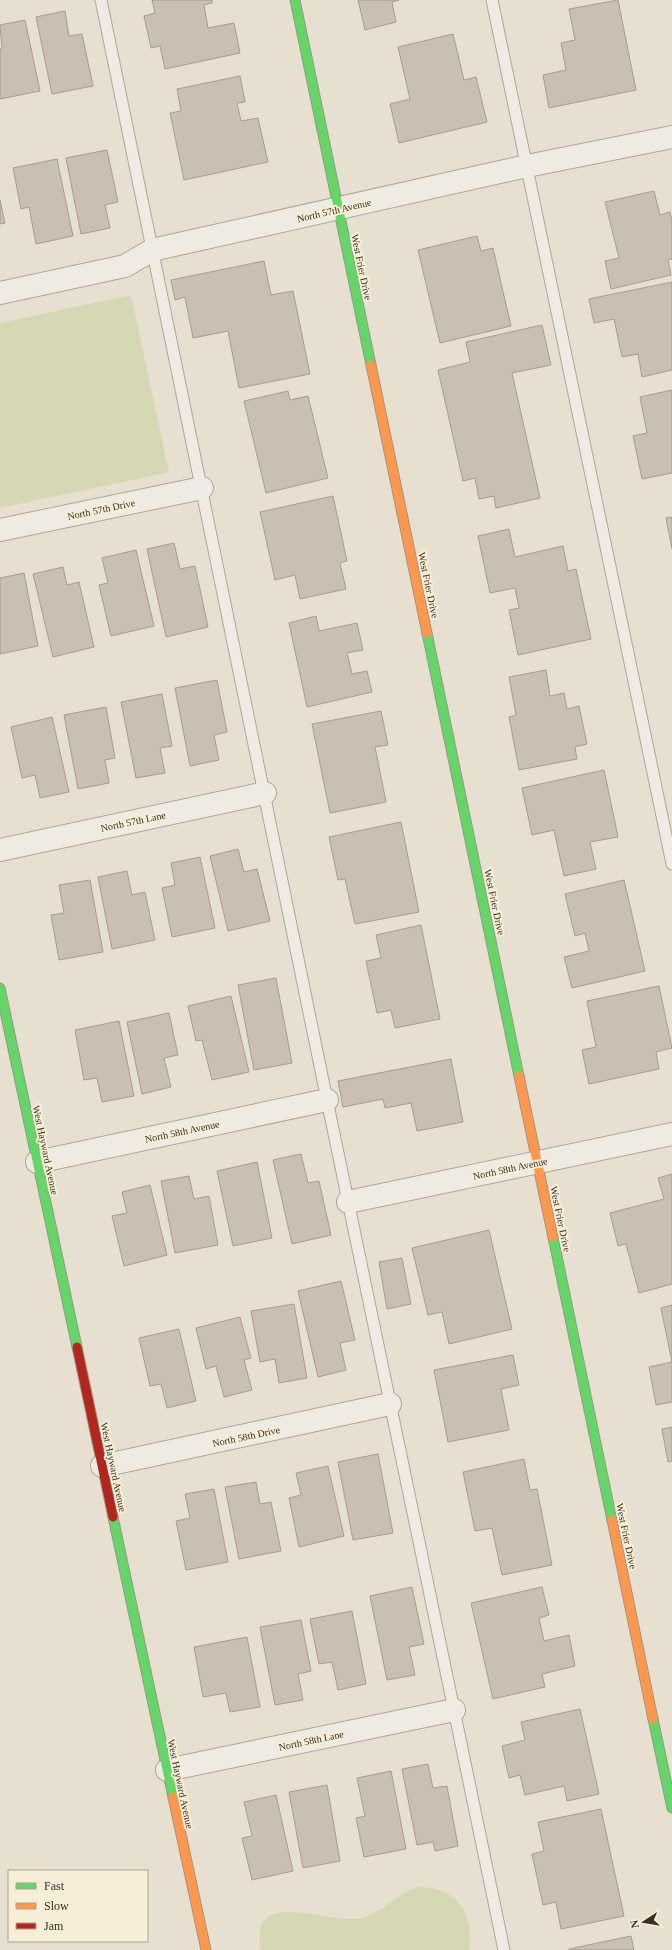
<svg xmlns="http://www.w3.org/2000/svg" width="672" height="1950" font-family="Georgia,serif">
  <rect width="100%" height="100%" fill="#e7e0d1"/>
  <!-- green -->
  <g fill="#d6d7b3">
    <polygon points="131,295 169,472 0,508 0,323"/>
    <path d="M417 1887C457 1886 474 1913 469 1950H261C247 1884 332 1926 361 1918 378 1913 394 1899 409 1890Z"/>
  </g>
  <!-- building -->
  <g fill="#cbbfb2" stroke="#a89c90">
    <polygon points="152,0 212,0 212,3 204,5 208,28 234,23 240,53 165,69 160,46 151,48 144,16 155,13"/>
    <polygon points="358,0 399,0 392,2 396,22 365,30"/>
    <polygon points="618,0 636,90 549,108 543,75 566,70 561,43 575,40 569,9"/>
    <polygon points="65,11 69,36 82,34 93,86 52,94 36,17"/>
    <polygon points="25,20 40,91 0,99 0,49 2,48 0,25"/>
    <polygon points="453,34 464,80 476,77 487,122 399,143 390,104 410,99 398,47"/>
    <polygon points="240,76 245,102 237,103 241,121 258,118 268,162 184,180 170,113 181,111 177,89"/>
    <polygon points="107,150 118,202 105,205 110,228 81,234 66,158"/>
    <polygon points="57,159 73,236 36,244 29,207 21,209 13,168"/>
    <polygon points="654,191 660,215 670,212 672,222 672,259 668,260 671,275 611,289 605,261 619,258 605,202"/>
    <polygon points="0,200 5,223 0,224"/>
    <polygon points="477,236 481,251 493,248 511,326 440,343 418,250"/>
    <polygon points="264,261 271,295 293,291 310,374 239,388 228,331 193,338 185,297 175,300 171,280"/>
    <polygon points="672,282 672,370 642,377 638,354 622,357 614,319 594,323 589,299"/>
    <polygon points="542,325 551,365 512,373 540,498 496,508 494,496 479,499 475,478 463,481 438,370 470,362 466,342"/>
    <polygon points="672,390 672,473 642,479 633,436 647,433 640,397"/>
    <polygon points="288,391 290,400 308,396 328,478 266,493 244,401"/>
    <polygon points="333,496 347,561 340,563 346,589 300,599 295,575 275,580 260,512"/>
    <polygon points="672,517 672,549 666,518"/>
    <polygon points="509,529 515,557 563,546 568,571 576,569 591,639 518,655 509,610 519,608 515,588 490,593 478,536"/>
    <polygon points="174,543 180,569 195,566 208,627 166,637 147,549"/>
    <polygon points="136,550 154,626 111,636 99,585 108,583 102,558"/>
    <polygon points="63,567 67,585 79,582 94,647 53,657 33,574"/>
    <polygon points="24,573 38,646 0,654 0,578"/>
    <polygon points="316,616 319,631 357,623 363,650 347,653 352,674 367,671 372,692 307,707 289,623"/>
    <polygon points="546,670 550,696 564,693 567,709 579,706 587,744 575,747 577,759 519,770 509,717 516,715 509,677"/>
    <polygon points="217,680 227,732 214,735 219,760 190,766 175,688"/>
    <polygon points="162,694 172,746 160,748 165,773 136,778 121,702"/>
    <polygon points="106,707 115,758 105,760 109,783 78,789 64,715"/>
    <polygon points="381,711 388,745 375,747 386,802 330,813 312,724"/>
    <polygon points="52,717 69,792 40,798 35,775 22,778 11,727"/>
    <polygon points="604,770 618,837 590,842 596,869 564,876 554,830 532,835 522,788"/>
    <polygon points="401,822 419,912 355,924 345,879 338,880 329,837"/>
    <polygon points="238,849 244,872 257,869 270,921 228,931 210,856"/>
    <polygon points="200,857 215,928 172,937 162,888 175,885 171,863"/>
    <polygon points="127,871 132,895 145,892 155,940 112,949 98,877"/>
    <polygon points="90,880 103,952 59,960 51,915 64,913 59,885"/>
    <polygon points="624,880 645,971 572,988 564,957 589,951 585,933 575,936 565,894"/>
    <polygon points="421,925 440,1019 395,1028 391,1010 377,1013 366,961 381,958 376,935"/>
    <polygon points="276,978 292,1063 254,1070 238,985"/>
    <polygon points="659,986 672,1048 656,1052 659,1069 589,1084 582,1050 596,1047 587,1001"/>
    <polygon points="231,996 249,1072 212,1080 202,1040 196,1041 188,1006"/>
    <polygon points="169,1013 178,1055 164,1058 171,1087 142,1094 127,1022"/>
    <polygon points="119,1021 134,1096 102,1102 97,1078 84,1080 75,1030"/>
    <polygon points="451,1059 463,1122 417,1131 411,1103 385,1108 383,1099 343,1107 338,1081"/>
    <polygon points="301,1154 308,1183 319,1181 331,1235 292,1244 273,1160"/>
    <polygon points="257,1162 272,1238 233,1246 217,1171"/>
    <polygon points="672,1174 672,1284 639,1293 626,1244 618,1246 610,1213 664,1199 658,1178"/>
    <polygon points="189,1176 194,1199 209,1196 218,1245 175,1253 161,1181"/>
    <polygon points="150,1185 167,1255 124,1266 112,1216 127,1213 122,1192"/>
    <polygon points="489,1230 512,1329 449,1344 442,1312 428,1315 412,1248"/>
    <polygon points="402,1258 411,1304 387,1309 379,1262"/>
    <polygon points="341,1281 355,1340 340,1343 346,1370 318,1377 298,1291"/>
    <polygon points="294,1304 307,1378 279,1383 275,1359 260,1362 251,1311"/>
    <polygon points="672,1305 672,1362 661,1308"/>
    <polygon points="240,1317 251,1358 244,1360 252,1390 224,1397 216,1366 206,1369 196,1328"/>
    <polygon points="179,1329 196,1401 167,1408 161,1384 150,1386 139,1338"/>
    <polygon points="513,1355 519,1385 501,1389 509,1430 448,1442 434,1370"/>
    <polygon points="672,1362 672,1402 656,1405 649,1367"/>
    <polygon points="672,1427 672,1461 668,1462 662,1429"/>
    <polygon points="378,1454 393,1533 353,1540 338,1462"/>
    <polygon points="524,1459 530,1490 537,1489 552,1565 502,1575 492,1528 475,1531 463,1472"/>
    <polygon points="328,1466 344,1536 299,1547 289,1498 301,1495 296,1473"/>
    <polygon points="256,1482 260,1504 271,1502 281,1551 239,1559 225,1487"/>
    <polygon points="214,1489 228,1562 186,1570 176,1521 190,1518 185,1494"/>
    <polygon points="412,1587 424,1644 409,1647 415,1675 387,1680 370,1596"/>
    <polygon points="542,1587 549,1615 539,1618 544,1641 569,1635 575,1666 542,1674 545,1687 493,1699 471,1603"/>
    <polygon points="352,1611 366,1684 338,1690 332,1662 319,1664 310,1619"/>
    <polygon points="301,1620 311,1671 298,1674 303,1700 275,1705 260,1627"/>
    <polygon points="247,1637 260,1707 230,1712 226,1693 203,1697 194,1647"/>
    <polygon points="580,1709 599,1794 567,1801 564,1786 525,1795 520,1775 509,1778 502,1746 525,1740 521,1722"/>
    <polygon points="428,1764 433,1788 447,1786 458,1846 435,1851 433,1842 417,1845 402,1769"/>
    <polygon points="391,1771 406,1849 364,1857 356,1818 365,1816 357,1778"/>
    <polygon points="327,1785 340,1861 303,1868 289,1792"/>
    <polygon points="276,1795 293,1871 252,1880 242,1838 252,1836 244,1802"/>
    <polygon points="601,1809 624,1916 561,1929 556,1902 543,1905 532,1854 544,1851 538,1822"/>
    <polygon points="631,1936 634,1950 569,1950 569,1949"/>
  </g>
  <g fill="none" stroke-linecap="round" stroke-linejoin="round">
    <defs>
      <g id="lane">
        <polyline points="101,0 327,1100 504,1950"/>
        <polyline points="492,0 672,864"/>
      </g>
      <g id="street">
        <polyline points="0,293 125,266 152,250 527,166 672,137"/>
        <polyline points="0,530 202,488"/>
        <polyline points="0,850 265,793"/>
        <polyline points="37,1162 327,1100"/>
        <polyline points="348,1202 672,1134"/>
        <polyline points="102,1466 390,1404"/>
        <polyline points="167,1770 454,1710"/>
      </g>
      <g id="fast">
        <polyline points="295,0 371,365"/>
        <polyline points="427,633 519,1076"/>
        <polyline points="0,988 77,1347"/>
        <polyline points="553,1237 612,1520"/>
        <polyline points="113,1517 173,1797"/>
        <polyline points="653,1719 672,1808"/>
      </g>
      <g id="slow">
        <polyline points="371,365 427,633"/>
        <polyline points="519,1076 553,1237"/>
        <polyline points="612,1520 653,1719"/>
        <polyline points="173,1797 206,1950"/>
      </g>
      <polyline id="jam" points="77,1347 113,1517"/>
    </defs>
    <!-- lane casing -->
    <use href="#lane" stroke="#ada599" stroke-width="13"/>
    <!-- street casing -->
    <use href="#street" stroke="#ada599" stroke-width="24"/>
    <!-- fast casing -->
    <use href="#fast" stroke="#9c958a" stroke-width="11"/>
    <!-- slow casing -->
    <use href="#slow" stroke="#9c958a" stroke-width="11"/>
    <!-- jam casing -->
    <use href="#jam" stroke="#9c958a" stroke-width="11"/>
    <!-- lane -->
    <use href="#lane" stroke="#efebe3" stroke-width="11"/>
    <!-- street -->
    <use href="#street" stroke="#efebe3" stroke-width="22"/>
    <!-- fast -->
    <use href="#fast" stroke="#63d668" stroke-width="9"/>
    <!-- slow -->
    <use href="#slow" stroke="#ff974d" stroke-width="9"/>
    <!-- jam -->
    <use href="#jam" stroke="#b3261e" stroke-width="9"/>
  </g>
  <g text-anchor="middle" stroke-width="4" stroke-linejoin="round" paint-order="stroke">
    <!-- street labels -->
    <g font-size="10" fill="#3d2e20" stroke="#f7eed8">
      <text transform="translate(334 210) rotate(-13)" y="4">North 57th Avenue</text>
      <text transform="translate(362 267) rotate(78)" y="4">West Frier Drive</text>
      <text transform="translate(101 509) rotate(-12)" y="4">North 57th Drive</text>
      <text transform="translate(429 585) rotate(78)" y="4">West Frier Drive</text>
      <text transform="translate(133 821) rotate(-12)" y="4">North 57th Lane</text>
      <text transform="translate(495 902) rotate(78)" y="4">West Frier Drive</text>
      <text transform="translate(182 1131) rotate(-12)" y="4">North 58th Avenue</text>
      <text transform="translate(46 1150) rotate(78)" y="4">West Hayward Avenue</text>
      <text transform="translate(510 1168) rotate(-12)" y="4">North 58th Avenue</text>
      <text transform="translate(561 1219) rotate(78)" y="4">West Frier Drive</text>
      <text transform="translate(246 1436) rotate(-12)" y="4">North 58th Drive</text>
      <text transform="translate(114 1467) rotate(78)" y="4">West Hayward Avenue</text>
      <text transform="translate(627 1536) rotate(78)" y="4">West Frier Drive</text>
      <text transform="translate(311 1740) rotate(-12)" y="4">North 58th Lane</text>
      <text transform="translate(181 1784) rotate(78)" y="4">West Hayward Avenue</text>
    </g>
  </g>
  <!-- legend -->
  <rect x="8" y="1870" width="140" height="72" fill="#f7eed8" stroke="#ada18e"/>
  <rect x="16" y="1883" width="20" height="6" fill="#63d668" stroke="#ada18e"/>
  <text x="44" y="1890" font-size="12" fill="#3d2e20">Fast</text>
  <rect x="16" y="1903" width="20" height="6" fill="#ff974d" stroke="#ada18e"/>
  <text x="44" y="1910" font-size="12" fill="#3d2e20">Slow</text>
  <rect x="16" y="1923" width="20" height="6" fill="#b3261e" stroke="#ada18e"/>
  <text x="44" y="1930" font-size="12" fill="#3d2e20">Jam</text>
  <!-- north arrow -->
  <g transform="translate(644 1922) rotate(258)" stroke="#f7eed8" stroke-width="3" paint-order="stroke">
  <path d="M0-3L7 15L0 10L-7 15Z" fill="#3d2e20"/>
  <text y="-6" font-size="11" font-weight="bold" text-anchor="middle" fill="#3d2e20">N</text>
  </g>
</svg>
